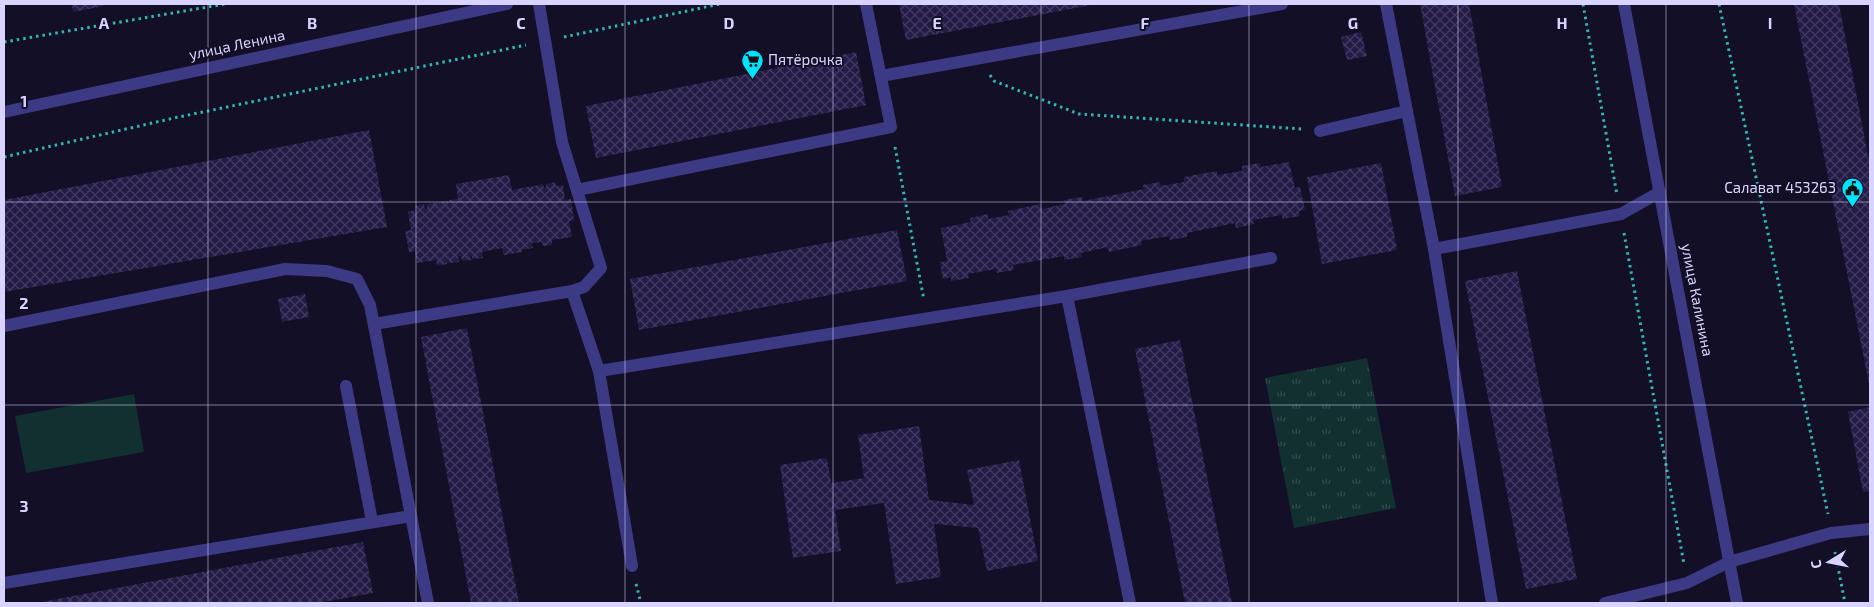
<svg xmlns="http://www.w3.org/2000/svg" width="1874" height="607" font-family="'Exo 2',sans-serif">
  <defs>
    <pattern id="grass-tufts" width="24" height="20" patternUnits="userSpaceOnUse" patternTransform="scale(1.25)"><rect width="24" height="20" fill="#12302f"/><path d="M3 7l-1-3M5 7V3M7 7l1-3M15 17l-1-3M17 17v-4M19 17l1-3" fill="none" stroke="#344d4e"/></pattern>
    <pattern id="building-cross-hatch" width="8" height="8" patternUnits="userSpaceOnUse" patternTransform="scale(1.25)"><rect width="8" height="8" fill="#241b47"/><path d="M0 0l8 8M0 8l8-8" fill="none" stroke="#433b63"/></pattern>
  </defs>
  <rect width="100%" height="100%" fill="#130f26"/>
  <!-- grass -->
  <polygon fill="url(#grass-tufts)" points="1367,358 1396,508 1294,528 1265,378"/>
  <!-- pitch -->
  <polygon fill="#12302f" points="134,394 144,452 26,473 15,416"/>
  <!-- building -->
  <g fill="url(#building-cross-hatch)">
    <polygon points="72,4 103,4 104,6 73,12"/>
    <polygon points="899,4 1091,4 1091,5 906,40"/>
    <polygon points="1420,4 1469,4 1502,187 1455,196"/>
    <polygon points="1794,4 1839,4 1870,166 1870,389"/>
    <polygon points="1361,32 1367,56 1347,60 1341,37"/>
    <polygon points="856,52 866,105 596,158 586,106"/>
    <polygon points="369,130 387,227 4,292 4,200"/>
    <polygon points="1289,162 1295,188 1300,187 1305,210 1299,211 1300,216 1282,219 1282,215 1253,220 1254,224 1236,228 1235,223 1187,233 1187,237 1170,240 1169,236 1141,241 1142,245 1109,252 1108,247 1081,253 1082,257 1064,260 1064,256 1013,265 1014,270 997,273 996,269 968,274 969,278 951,281 951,277 943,279 940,262 947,261 941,228 971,222 970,218 988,214 988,219 1009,215 1008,211 1041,204 1042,209 1065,204 1064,200 1082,197 1083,201 1144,189 1143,185 1160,182 1161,186 1184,182 1184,177 1217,171 1217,175 1242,171 1242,166 1260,163 1260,167"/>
    <polygon points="1381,163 1397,250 1322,264 1307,177"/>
    <polygon points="509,175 512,190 533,186 535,190 534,186 543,184 544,188 546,188 546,184 555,182 556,186 563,185 565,200 571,199 574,220 569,221 572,237 552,240 552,245 543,246 542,242 532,243 533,248 521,250 522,252 504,255 502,248 482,252 483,258 473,259 470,254 471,260 462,261 461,256 458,256 459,262 449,263 448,258 447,264 437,266 436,260 417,263 415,251 409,252 405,231 411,230 408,212 415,210 415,206 424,204 425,209 427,208 427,204 437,203 439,206 438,202 448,201 450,205 449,200 458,199 456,184"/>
    <polygon points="897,230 907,281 639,330 630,279"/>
    <polygon points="1517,271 1577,579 1526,589 1465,281"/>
    <polygon points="305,294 309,317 282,322 278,299"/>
    <polygon points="467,328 519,603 471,603 421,337"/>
    <polygon points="1180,340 1232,603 1185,603 1135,349"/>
    <polygon points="1870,407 1870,491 1863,492 1848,412"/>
    <polygon points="919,426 929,500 974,505 967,470 1019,460 1038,561 987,571 978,528 934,524 941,577 896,584 884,503 835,510 841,551 793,558 780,465 827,458 831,483 864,478 858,435"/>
    <polygon points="363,542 373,593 318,603 36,603"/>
  </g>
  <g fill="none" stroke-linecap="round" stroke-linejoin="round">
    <!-- path -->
    <g stroke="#2fb8b0" stroke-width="3" stroke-dasharray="2.5 4" stroke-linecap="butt">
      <polyline points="1583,4 1617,195"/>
      <polyline points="1719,4 1828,514"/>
      <polyline points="564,37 720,4"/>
      <polyline points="4,42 225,4"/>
      <polyline points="990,75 994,81 1079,114 1302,129"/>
      <polyline points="895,147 924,300"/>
      <polyline points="4,157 174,118 526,45"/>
      <polyline points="1624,233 1684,564"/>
      <polyline points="1835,552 1845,603"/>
      <polyline points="636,584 641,603"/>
    </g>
    <!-- service -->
    <g stroke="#3d3a85" stroke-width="12">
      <polyline points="539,4 562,142 601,268 584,287 572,291"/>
      <polyline points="1386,4 1434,249 1621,214 1660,192"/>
      <polyline points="881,76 1282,4"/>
      <polyline points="1320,131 1407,111"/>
      <polyline points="577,190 891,127 866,4"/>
      <polyline points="1434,249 1492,603"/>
      <polyline points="1067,296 1271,258"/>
      <polyline points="374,324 572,291 599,371 1067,296 1130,603"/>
      <polyline points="4,326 285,269 327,271 357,279 370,305 428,603"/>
      <polyline points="599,371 632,566"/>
      <polyline points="346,386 372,521"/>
      <polyline points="4,583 411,516"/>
      <polyline points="1605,603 1687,583 1729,562 1831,533 1870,529"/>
    </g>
    <!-- minor -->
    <polyline stroke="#3d3a85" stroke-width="12" points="4,112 507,4"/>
    <!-- tertiary -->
    <polyline stroke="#3d3a85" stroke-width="12" points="1624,4 1737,603"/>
  </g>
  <!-- grid -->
  <path fill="none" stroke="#d9d4ff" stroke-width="1" stroke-opacity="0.55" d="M208 4V603M416 4V603M625 4V603M833 4V603M1041 4V603M1249 4V603M1458 4V603M1666 4V603M4 202H1870M4 405H1870"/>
  <!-- icons -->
  <defs>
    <symbol id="supermarket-pin" viewBox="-11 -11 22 30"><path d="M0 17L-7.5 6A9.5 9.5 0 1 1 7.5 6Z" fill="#00e5ff" stroke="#130f26"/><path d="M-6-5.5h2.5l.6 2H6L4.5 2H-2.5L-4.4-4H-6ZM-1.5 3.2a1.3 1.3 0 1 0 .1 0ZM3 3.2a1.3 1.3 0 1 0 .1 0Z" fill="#111"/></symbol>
    <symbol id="civic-pin" viewBox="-11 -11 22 30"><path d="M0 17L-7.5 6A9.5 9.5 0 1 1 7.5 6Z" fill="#00e5ff" stroke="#130f26"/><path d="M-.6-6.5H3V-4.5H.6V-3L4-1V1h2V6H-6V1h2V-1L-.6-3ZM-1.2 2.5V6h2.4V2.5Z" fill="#111"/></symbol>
  </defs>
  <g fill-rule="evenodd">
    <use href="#supermarket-pin" x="740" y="48" width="25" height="34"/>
    <use href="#civic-pin" x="1840" y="176" width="25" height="34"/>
  </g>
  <g text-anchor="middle" stroke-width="4" stroke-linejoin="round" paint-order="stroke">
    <!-- street labels -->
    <g font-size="15" fill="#d9d4ff" stroke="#130f26">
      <text transform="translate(237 45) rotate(-12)" y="5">улица Ленина</text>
      <text transform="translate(1697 300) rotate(79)" y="5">улица Калинина</text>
    </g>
    <!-- poi labels -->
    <g font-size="15" fill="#d9d4ff" stroke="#130f26" text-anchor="start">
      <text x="768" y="65">Пятёрочка</text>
      <text x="1836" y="193" text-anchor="end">Салават 453263</text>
    </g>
  </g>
  <g font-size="16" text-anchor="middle" font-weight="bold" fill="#d9d4ff" stroke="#130f26" stroke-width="4" stroke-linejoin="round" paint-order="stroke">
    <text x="104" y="29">A</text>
    <text x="312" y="29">B</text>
    <text x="521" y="29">C</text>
    <text x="729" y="29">D</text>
    <text x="937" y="29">E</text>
    <text x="1145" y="29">F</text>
    <text x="1353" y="29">G</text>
    <text x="1562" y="29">H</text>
    <text x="1770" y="29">I</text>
    <text x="24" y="107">1</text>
    <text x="24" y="309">2</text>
    <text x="24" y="512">3</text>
  </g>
  <!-- border -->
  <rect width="1874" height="607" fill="none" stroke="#d9d4ff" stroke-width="10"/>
  <!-- north arrow -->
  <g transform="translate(1829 562) rotate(260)" stroke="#130f26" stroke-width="4" paint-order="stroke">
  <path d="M0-4L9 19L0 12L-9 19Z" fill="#d9d4ff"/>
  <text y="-8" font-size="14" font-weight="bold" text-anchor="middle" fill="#d9d4ff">С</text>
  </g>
</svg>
